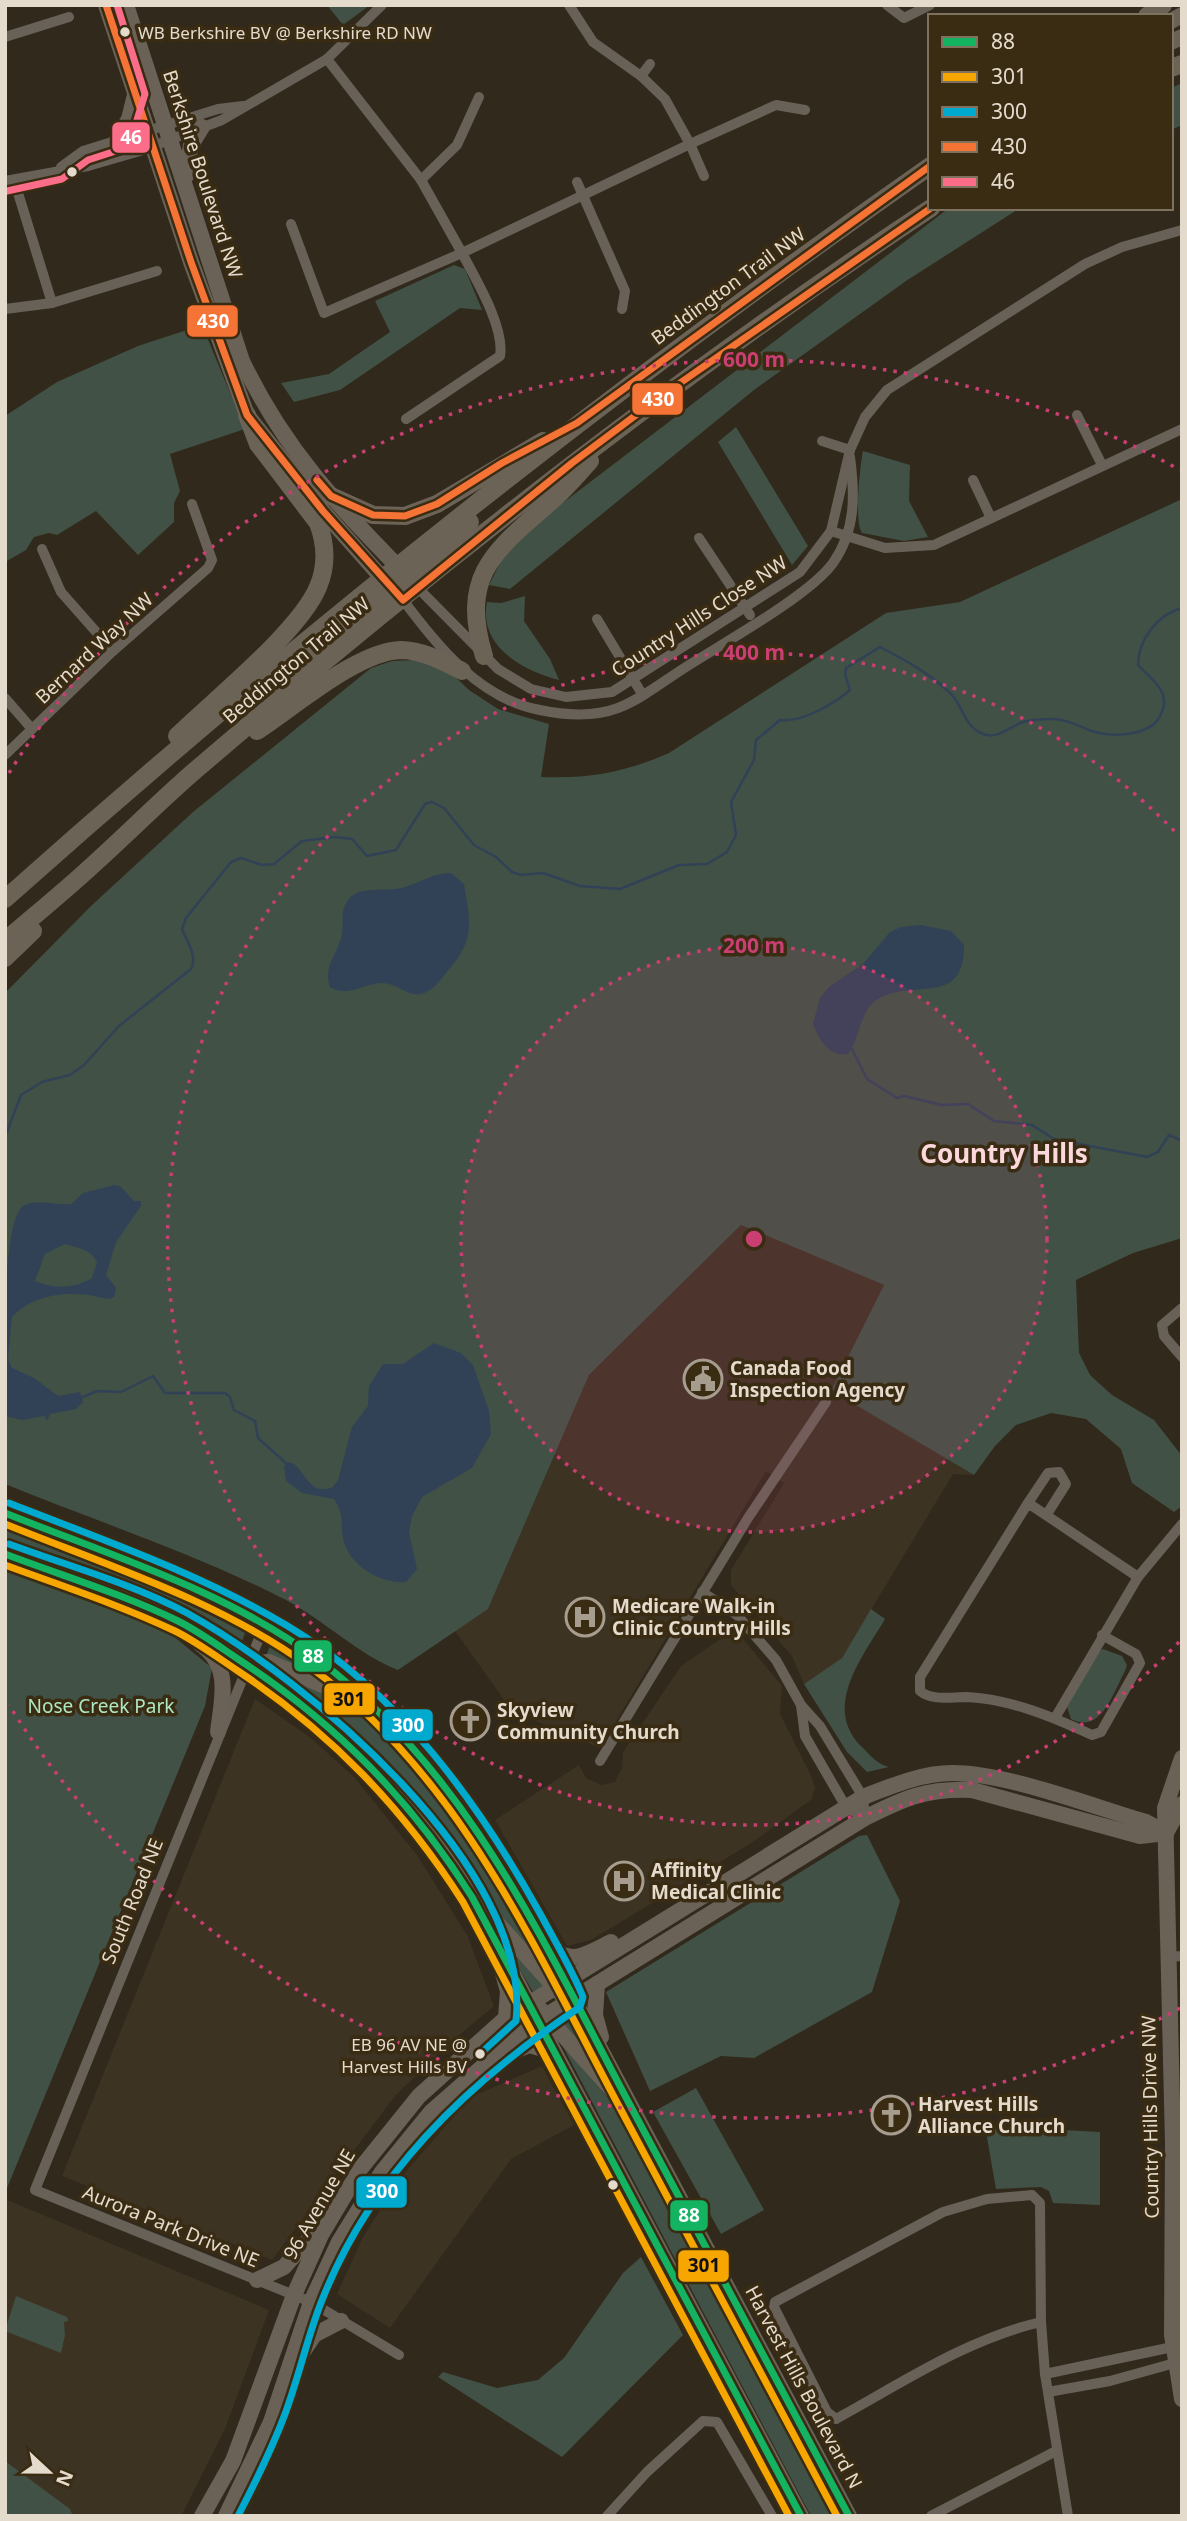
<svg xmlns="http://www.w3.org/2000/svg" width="1187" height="2521" font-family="'Noto Sans',sans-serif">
  <rect width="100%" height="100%" fill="#31291c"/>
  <!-- commercial -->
  <g fill="#3d3323">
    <polygon points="741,1225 884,1285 832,1389 974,1475 953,1474 842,1658 804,1684 792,1656 731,1585 731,1570 784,1483 766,1471 600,1748 512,1711 455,1631 488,1609 589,1375"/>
    <polygon points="735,1629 782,1686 780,1714 811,1776 815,1787 812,1799 753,1842 591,1940 567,1946 495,1820 579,1765 586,1778 602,1785 615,1782 622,1768 623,1752 681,1666"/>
    <polygon points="255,1699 311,1738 355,1778 417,1855 467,1935 494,2006 446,2046 394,2097 272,2260 62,2176"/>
    <polygon points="542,2066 574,2125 511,2159 390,2328 337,2294 363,2237 401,2177 471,2097"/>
    <polygon points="5,2199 269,2310 225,2429 181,2516 5,2516"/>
  </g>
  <!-- green -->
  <g fill="#415145">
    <polygon points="327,5 370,5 343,25"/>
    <polygon points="1182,83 1182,125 1171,130 1171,88"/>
    <polygon points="949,208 1020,208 906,281 754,390 510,589 489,585 504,555 547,515"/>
    <polygon points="454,265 465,269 482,310 460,308 340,390 294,402 281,383 329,374 390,332 375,301"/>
    <polygon points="202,325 245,429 170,454 180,491 174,503 174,522 138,555 96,511 57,535 49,533 34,537 26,550 5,562 5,416 57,382 138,346"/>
    <polygon points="736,427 808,546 792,565 718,442"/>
    <path d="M863 451 910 465 909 501 928 537 904 541 862 533C854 523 860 465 863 451Z"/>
    <path d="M1182 499V1238L1133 1253 1076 1280 1079 1353 1090 1375 1112 1395 1154 1420 1182 1456V1506L1174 1512 1132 1483 1121 1449 1086 1419 1051 1413 1016 1425 995 1446 974 1475 839 1395 832 1389 884 1285 741 1225 589 1375 488 1609 398 1670C359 1655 325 1621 286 1600 196 1554 98 1522 5 1484V993L91 906 193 812 371 668 392 661 414 660 448 670 469 690 498 709 549 724 541 777C589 779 626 772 669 753L886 613 960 602Z"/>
    <path d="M525 596 524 621 550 659 559 680C523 671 478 646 487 602L501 603Z"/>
    <path d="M5 1522 31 1529C83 1550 214 1592 245 1633L240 1647 154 1600 5 1543Z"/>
    <polygon points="5,1560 109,1601 172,1635 212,1668 205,1706 5,2193"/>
    <path d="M871 1609 885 1619C862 1658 821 1708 863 1748 871 1756 877 1764 889 1767L867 1772 847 1752 804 1684 842 1658Z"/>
    <polygon points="273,1638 282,1641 334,1681 266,1656"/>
    <path d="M1103 1649 1122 1656 1127 1665 1125 1671C1113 1693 1101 1735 1071 1719L1067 1707 1097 1652Z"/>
    <polygon points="287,1673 356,1703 399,1737 499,1867 547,1963 547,1970 471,1882 424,1810 386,1766 324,1707 285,1678"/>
    <polygon points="867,1835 900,1901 872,1992 754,2058 721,2056 650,2091 606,1992 859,1836"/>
    <polygon points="503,1941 547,1984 533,1992"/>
    <polygon points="571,2006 608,2076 555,2015"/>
    <polygon points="561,2043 629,2123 645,2149 843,2516 811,2516"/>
    <polygon points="696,2088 764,2210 721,2234 653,2112"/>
    <polygon points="985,2126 1100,2132 1100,2205 1053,2203 1049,2191 1041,2187 996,2189"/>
    <polygon points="641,2257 683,2335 562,2457 438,2377 443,2372 497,2388 538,2380 564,2358 623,2273"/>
    <polygon points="16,2296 67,2317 68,2321 64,2322 65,2335 61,2353 5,2331"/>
    <polygon points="5,2461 70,2509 73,2516 5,2516"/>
  </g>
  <!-- water -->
  <g fill="#314257" fill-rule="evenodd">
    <path d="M451 873 464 884C471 926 475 940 446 973 440 981 432 991 422 994 407 997 396 982 381 983 362 984 350 998 330 987 324 967 334 959 340 941 346 927 338 913 348 900 360 884 388 893 405 887 422 882 433 873 451 873Z"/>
    <path d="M921 925 951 931 964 945C965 1010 908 976 875 1001 859 1014 860 1038 848 1054 829 1057 819 1040 813 1024L820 998 829 987 863 964 890 932 901 927Z"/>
    <path d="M114 1185 120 1186 134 1201H141V1206L116 1242 106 1275 116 1288 114 1297C106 1301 102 1297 94 1296 64 1291 33 1295 12 1317L8 1359 12 1368 34 1378 58 1396 80 1392 83 1402 76 1409 50 1414 47 1421 44 1416 22 1420 5 1416C5 1381 0 1223 23 1206 37 1198 56 1206 71 1204L83 1193ZM65 1244C77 1248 91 1249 97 1262L92 1278C74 1289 54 1289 35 1281L45 1254Z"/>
    <path d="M434 1343 461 1353 473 1365 489 1411 491 1434 472 1468 422 1497 412 1516 409 1532 417 1569 406 1582C382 1584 351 1567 344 1542 339 1524 346 1517 334 1499L302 1493 286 1481 284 1466 289 1462 294 1464C307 1475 311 1496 333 1487L338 1480 352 1427 368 1406 369 1386 383 1364H403Z"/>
  </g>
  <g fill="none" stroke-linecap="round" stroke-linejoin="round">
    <!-- stream -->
    <g stroke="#314257" stroke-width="2.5">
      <polyline points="852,1049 867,1079 897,1098 904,1096 942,1105 968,1104 994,1121 1032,1125 1054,1139 1147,1157 1158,1152 1169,1135 1182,1141"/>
      <path d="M5 1137 21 1095 42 1082 70 1075 84 1065 119 1026 191 969C198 956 187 942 182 929L186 918 231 862 241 858 262 865 274 864 302 841 335 837 352 839 367 856 396 850 425 804 432 802 444 808 474 845 496 857 512 872 521 875 543 873 580 886 620 889 679 865 707 864 727 852 736 835 731 802 754 760 756 740 780 720C802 723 835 703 850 690L845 674 846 668 880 647C905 660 931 674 951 694 964 707 964 727 983 734 998 740 1010 726 1023 722 1032 719 1045 719 1054 719 1068 719 1082 728 1095 732 1112 737 1148 736 1159 718 1174 693 1153 681 1138 665 1138 640 1158 614 1182 608"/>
      <polyline points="83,1397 97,1391 121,1392 153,1376 165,1393 225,1393 230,1397 234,1410 255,1421 258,1438 287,1464"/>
    </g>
    <!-- street -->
    <g stroke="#676158" stroke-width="10">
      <polyline points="887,5 904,18 930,5"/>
      <polyline points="5,37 69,17"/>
      <polyline points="327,59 421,180 462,253 690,144 665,99 641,76 593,42 569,5"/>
      <polyline points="641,76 650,64"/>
      <polyline points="61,167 83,151 218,109 243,106"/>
      <polyline points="704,176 690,144 776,105 805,110"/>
      <polyline points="14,180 52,303"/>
      <polyline points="421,180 457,145 479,97"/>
      <polyline points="5,181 88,166 140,151 222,120 327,59 382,5"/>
      <polyline points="577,182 625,291 622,309"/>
      <path d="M291 224 324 313 462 253C475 278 505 327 500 356L406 419"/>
      <polyline points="5,309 52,303 157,271"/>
      <polyline points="1077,415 1102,465"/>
      <polyline points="822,441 850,450"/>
      <polyline points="973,480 991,518"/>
      <polyline points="831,531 885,548 934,545 1182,429"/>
      <polyline points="699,538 750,615"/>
      <polyline points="42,549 61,592 113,651"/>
      <polyline points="418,588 498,669 531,689 566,697 612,692 800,572 831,531 850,450 865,417 887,390 1085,264 1122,247 1182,230"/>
      <path d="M403 600C438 646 479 699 540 710 564 715 594 717 618 708 642 699 665 680 686 667 723 643 809 596 833 563 856 530 855 495 850 457"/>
      <polyline points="597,619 642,694"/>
      <polyline points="5,698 32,729"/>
      <polyline points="5,755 113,651 208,568 212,560 192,504"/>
      <polyline points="1182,1308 1162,1325 1164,1336 1182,1357"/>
      <polyline points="1028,1503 1048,1473 1059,1472 1066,1484 1047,1514"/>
      <polyline points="702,1592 737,1615 776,1660 801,1705 820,1726 863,1797 865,1818"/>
      <polyline points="264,1626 35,2190 311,2302 399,2355"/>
      <path d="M1102 1635 1136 1654 1140 1663 1101 1732 1092 1735C1053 1717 1010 1699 967 1697 951 1697 932 1701 920 1691V1677L1028 1503 1138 1577"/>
      <polyline points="801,1705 805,1736 846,1807 865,1818"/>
      <polyline points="1055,1718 1138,1577 1182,1524"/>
      <polyline points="600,1761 748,1518 826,1402"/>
      <polyline points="1167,1957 1182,1956"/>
      <path d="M1041 2322C967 2339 902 2383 836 2419L827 2412 774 2307 775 2302 943 2212 987 2199 1032 2195 1040 2203 1041 2322 1045 2374 1068 2516"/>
      <polyline points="1045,2374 1182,2345"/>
      <polyline points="1048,2392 1110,2381 1182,2361"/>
      <polyline points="607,2516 647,2472 703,2421 717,2422 772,2516"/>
      <polyline points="931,2516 1056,2451"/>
    </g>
    <!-- secondary -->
    <g stroke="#6a6257" stroke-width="16">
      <polyline points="106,5 191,262 247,415 323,511 391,588"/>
      <path d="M126 5 242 361C285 451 337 504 405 574"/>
      <polyline points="1171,21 1182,15"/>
      <polyline points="1171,42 1182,37"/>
      <polyline points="117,140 129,119 135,95"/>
      <polyline points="186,176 191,145 202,127"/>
      <path d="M5 1513C110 1556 226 1591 317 1659 395 1716 454 1792 506 1872L849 2516"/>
      <path d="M5 1554C63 1576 123 1595 178 1621 199 1631 218 1646 237 1658 335 1719 413 1797 472 1897L801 2516"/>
      <path d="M200 1644C232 1666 222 1698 218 1732"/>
      <polyline points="247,1664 269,1662 357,1700"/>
      <polyline points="1182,1758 1165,1808 1173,2144 1172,2335 1182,2399"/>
      <polyline points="1166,1833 1182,1804"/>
      <polyline points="487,1912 561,1994"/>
      <path d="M547 1944C571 1967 584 1955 611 1942"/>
      <polyline points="501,1966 508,1991 506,2018"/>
      <polyline points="597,1984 595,2015 601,2037"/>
      <polyline points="540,2009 627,2107"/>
      <polyline points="502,2056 529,2045 554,2052"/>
      <polyline points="257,2280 284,2267 316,2231"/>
      <polyline points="298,2359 314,2335 341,2321"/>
      <path d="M202 2516 233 2461 294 2295 321 2235 361 2168 419 2096 506 2018 863 1797C891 1786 922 1773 952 1773 1007 1773 1091 1806 1146 1822L1166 1833"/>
      <path d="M226 2516 271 2422 311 2302 339 2242 382 2172 431 2112 529 2026 865 1818C904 1798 927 1788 972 1790L1140 1836 1166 1833"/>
    </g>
    <!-- primary -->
    <g stroke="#6c6357" stroke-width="18">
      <polyline points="1147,16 1163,5"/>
      <polyline points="1171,68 1182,64"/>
      <polyline points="331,496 373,515 405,516 437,504 543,441"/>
      <polyline points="403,600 407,576 470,522"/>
      <path d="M484 656C458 571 499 548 556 497 568 486 579 473 590 461"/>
      <polyline points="278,686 390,587 395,569"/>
      <path d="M257 731C294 707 358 651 401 650 422 650 444 662 462 671"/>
      <path d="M177 736C214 700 300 631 318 587 327 566 326 544 318 523L258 444 247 415"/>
      <path d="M5 899C299 637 607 392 930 166"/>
      <path d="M5 941C35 915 66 890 95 863 127 834 158 803 191 774 427 572 672 379 931 208"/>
      <polyline points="5,958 33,931"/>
    </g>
    <defs>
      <g id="bus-1">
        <path d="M5 1513C112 1556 227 1591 320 1661 470 1775 544 1944 630 2105 703 2242 776 2379 849 2516"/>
        <path d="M5 1554C63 1576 123 1594 178 1621 200 1632 220 1647 241 1661 336 1724 411 1800 472 1897L801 2516"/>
      </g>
      <g id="bus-2">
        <path d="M5 1524C109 1566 219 1601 310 1667 461 1776 536 1951 621 2110 693 2246 765 2381 837 2516"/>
        <path d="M5 1565C62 1586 120 1605 175 1631 197 1642 217 1657 238 1671 331 1733 403 1808 463 1902L789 2516"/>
      </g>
      <g id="bus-3">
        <path d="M9 1503C103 1540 199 1573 286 1625 399 1692 479 1803 542 1917 556 1943 572 1970 583 1997L580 2007C467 2083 368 2177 319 2308 306 2343 298 2379 285 2414 272 2449 255 2483 238 2516"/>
        <path d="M9 1544C68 1566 131 1583 187 1613 307 1680 533 1868 516 2021L480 2054"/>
      </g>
      <g id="bus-4">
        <polyline points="106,5 191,262 247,415 323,511 403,600 572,463 660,397 931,208"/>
        <polyline points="317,480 331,496 373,515 405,516 437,504 502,463 577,423 930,166"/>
      </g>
      <polyline id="bus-5" points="7,191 62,179 88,160 122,149 131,139 145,94 117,5"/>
    </defs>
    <!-- bus-1 casing -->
    <use href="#bus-1" stroke="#3a2b13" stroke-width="12"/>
    <!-- bus-2 casing -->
    <use href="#bus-2" stroke="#3a2b13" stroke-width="12"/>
    <!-- bus-3 casing -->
    <use href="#bus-3" stroke="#3a2b13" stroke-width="12"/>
    <!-- bus-4 casing -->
    <use href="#bus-4" stroke="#3a2b13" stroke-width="12"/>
    <!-- bus-5 casing -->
    <use href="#bus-5" stroke="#3a2b13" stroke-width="12"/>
    <!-- bus-1 -->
    <use href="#bus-1" stroke="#13b361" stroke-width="7"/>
    <!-- bus-2 -->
    <use href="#bus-2" stroke="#f7a600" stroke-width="7"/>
    <!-- bus-3 -->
    <use href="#bus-3" stroke="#00a9ce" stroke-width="7"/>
    <!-- bus-4 -->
    <use href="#bus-4" stroke="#f57335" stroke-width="7"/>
    <!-- bus-5 -->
    <use href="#bus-5" stroke="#fb6d88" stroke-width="7"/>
  </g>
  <!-- distance rings -->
  <circle cx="754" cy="1239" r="293" fill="#c93f72" fill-opacity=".12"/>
  <g fill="none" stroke="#c93f72" stroke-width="3.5" stroke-dasharray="3.5 7">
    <circle cx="754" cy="1239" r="293"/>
    <path d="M1179 1642A586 586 0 1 1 1179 836"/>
    <path d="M1180 2008A879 879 0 0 1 9 1705M9 773A879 879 0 0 1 1180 470"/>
  </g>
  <!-- icons -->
  <defs>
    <symbol id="civic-ring" viewBox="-11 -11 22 22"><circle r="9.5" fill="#3a2b13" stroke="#a69d8f" stroke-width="1.5"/><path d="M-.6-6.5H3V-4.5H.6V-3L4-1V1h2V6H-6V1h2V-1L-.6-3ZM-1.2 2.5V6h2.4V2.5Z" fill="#a69d8f"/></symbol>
    <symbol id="hospital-ring" viewBox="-11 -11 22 22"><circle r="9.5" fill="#3a2b13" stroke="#a69d8f" stroke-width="1.5"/><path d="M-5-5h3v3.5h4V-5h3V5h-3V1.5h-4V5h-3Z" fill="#a69d8f"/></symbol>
    <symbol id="church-ring" viewBox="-11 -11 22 22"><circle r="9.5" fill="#3a2b13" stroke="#a69d8f" stroke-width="1.5"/><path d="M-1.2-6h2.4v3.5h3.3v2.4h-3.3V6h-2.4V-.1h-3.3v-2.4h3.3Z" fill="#a69d8f"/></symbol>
  </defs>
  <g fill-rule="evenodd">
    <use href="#civic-ring" x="681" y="1357" width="44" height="44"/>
    <use href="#hospital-ring" x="563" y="1595" width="44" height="44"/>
    <use href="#church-ring" x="448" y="1699" width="44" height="44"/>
    <use href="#hospital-ring" x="602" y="1859" width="44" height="44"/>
    <use href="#church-ring" x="869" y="2093" width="44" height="44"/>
  </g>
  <!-- markers -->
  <g fill="#e5dbcd" stroke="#3a2b13" stroke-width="2.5">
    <circle cx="125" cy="32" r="6"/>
    <circle cx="72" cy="172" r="6"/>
    <circle cx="480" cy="2054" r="6"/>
    <circle cx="613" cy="2185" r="6"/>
  </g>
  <g text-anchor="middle" stroke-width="7" stroke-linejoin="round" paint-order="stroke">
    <!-- bus labels -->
    <g font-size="17" fill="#e5dbcd" stroke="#3a2b13" text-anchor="start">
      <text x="138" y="39">WB Berkshire BV @ Berkshire RD NW</text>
      <text x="467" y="2051" text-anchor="end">EB 96 AV NE @<tspan x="467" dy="22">Harvest Hills BV</tspan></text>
    </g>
    <!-- street labels -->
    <g font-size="19" fill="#e5dbcd" stroke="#3a2b13">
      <text transform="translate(203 174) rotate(72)" y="7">Berkshire Boulevard NW</text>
      <text transform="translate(728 286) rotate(-36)" y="7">Beddington Trail NW</text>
      <text transform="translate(699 616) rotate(-33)" y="7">Country Hills Close NW</text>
      <text transform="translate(94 648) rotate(-43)" y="7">Bernard Way NW</text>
      <text transform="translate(296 660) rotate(-40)" y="7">Beddington Trail NW</text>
      <text transform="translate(132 1901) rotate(-68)" y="7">South Road NE</text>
      <text transform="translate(1150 2117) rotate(-91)" y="7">Country Hills Drive NW</text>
      <text transform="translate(319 2204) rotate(-60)" y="7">96 Avenue NE</text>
      <text transform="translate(171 2226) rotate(22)" y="7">Aurora Park Drive NE</text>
      <text transform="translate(804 2387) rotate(62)" y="7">Harvest Hills Boulevard N</text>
    </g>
    <!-- poi labels -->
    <g font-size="19" font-weight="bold" fill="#e5dbcd" stroke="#3a2b13" text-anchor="start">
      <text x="730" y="1375">Canada Food<tspan x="730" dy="22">Inspection Agency</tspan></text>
      <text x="612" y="1613">Medicare Walk-in<tspan x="612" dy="22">Clinic Country Hills</tspan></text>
      <text x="497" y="1717">Skyview<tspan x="497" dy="22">Community Church</tspan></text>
      <text x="651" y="1877">Affinity<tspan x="651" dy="22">Medical Clinic</tspan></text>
      <text x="918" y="2111">Harvest Hills<tspan x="918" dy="22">Alliance Church</tspan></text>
    </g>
    <!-- park labels -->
    <g font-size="19" fill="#ade7c2" stroke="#3a2b13">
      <text x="101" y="1713">Nose Creek Park</text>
    </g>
    <!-- district labels -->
    <g font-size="26" font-weight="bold" fill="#fcd8dc" stroke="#3a2b13">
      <text x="1004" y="1163">Country Hills</text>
    </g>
  </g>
  <circle cx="754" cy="1239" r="10" fill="#c93f72" stroke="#3a2b13" stroke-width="3.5"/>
  <g font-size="21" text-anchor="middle" font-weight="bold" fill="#c93f72" stroke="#3a2b13" stroke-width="7" stroke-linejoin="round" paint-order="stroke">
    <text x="754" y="367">600 m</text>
    <text x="754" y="660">400 m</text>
    <text x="754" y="953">200 m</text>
  </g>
  <g stroke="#3a2b13" stroke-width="2.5">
    <rect x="111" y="121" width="40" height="33" rx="7" fill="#fb6d88"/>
    <rect x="186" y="304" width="53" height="34" rx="7" fill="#f57335"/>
    <rect x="631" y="382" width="53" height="34" rx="7" fill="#f57335"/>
    <rect x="293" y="1639" width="40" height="34" rx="7" fill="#13b361"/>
    <rect x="323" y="1682" width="53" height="34" rx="7" fill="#f7a600"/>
    <rect x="381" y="1708" width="53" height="34" rx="7" fill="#00a9ce"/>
    <rect x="355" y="2175" width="53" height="34" rx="7" fill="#00a9ce"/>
    <rect x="669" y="2199" width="40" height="33" rx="7" fill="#13b361"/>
    <rect x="677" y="2249" width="53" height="34" rx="7" fill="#f7a600"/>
  </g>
  <g font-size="19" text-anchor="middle" font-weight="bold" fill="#fff">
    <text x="131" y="144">46</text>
    <text x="213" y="328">430</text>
    <text x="658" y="406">430</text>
    <text x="313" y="1663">88</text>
    <text x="408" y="1732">300</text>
    <text x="382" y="2198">300</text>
    <text x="689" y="2222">88</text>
  </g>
  <g font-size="19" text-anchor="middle" font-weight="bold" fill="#111">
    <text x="349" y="1706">301</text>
    <text x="704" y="2272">301</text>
  </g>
  <!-- border -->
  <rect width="1187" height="2521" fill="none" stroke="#e5dbcd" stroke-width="14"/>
  <!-- legend -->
  <rect x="928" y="14" width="245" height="196" fill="#3a2b13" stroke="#7e715d" stroke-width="2"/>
  <rect x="942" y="37" width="35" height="10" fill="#13b361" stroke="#7e715d" stroke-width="2"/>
  <text x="991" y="49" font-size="21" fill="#e5dbcd">88</text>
  <rect x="942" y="72" width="35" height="10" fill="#f7a600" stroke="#7e715d" stroke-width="2"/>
  <text x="991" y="84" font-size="21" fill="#e5dbcd">301</text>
  <rect x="942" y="107" width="35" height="10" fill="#00a9ce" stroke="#7e715d" stroke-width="2"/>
  <text x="991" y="119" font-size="21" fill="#e5dbcd">300</text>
  <rect x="942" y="142" width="35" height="10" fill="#f57335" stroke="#7e715d" stroke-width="2"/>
  <text x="991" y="154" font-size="21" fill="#e5dbcd">430</text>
  <rect x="942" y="177" width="35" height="10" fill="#fb6d88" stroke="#7e715d" stroke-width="2"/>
  <text x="991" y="189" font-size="21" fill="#e5dbcd">46</text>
  <!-- north arrow -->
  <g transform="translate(49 2472) rotate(112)" stroke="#3a2b13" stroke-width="5" paint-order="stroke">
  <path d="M0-5L12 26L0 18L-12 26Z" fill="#e5dbcd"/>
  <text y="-10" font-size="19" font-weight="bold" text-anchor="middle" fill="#e5dbcd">N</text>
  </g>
</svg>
